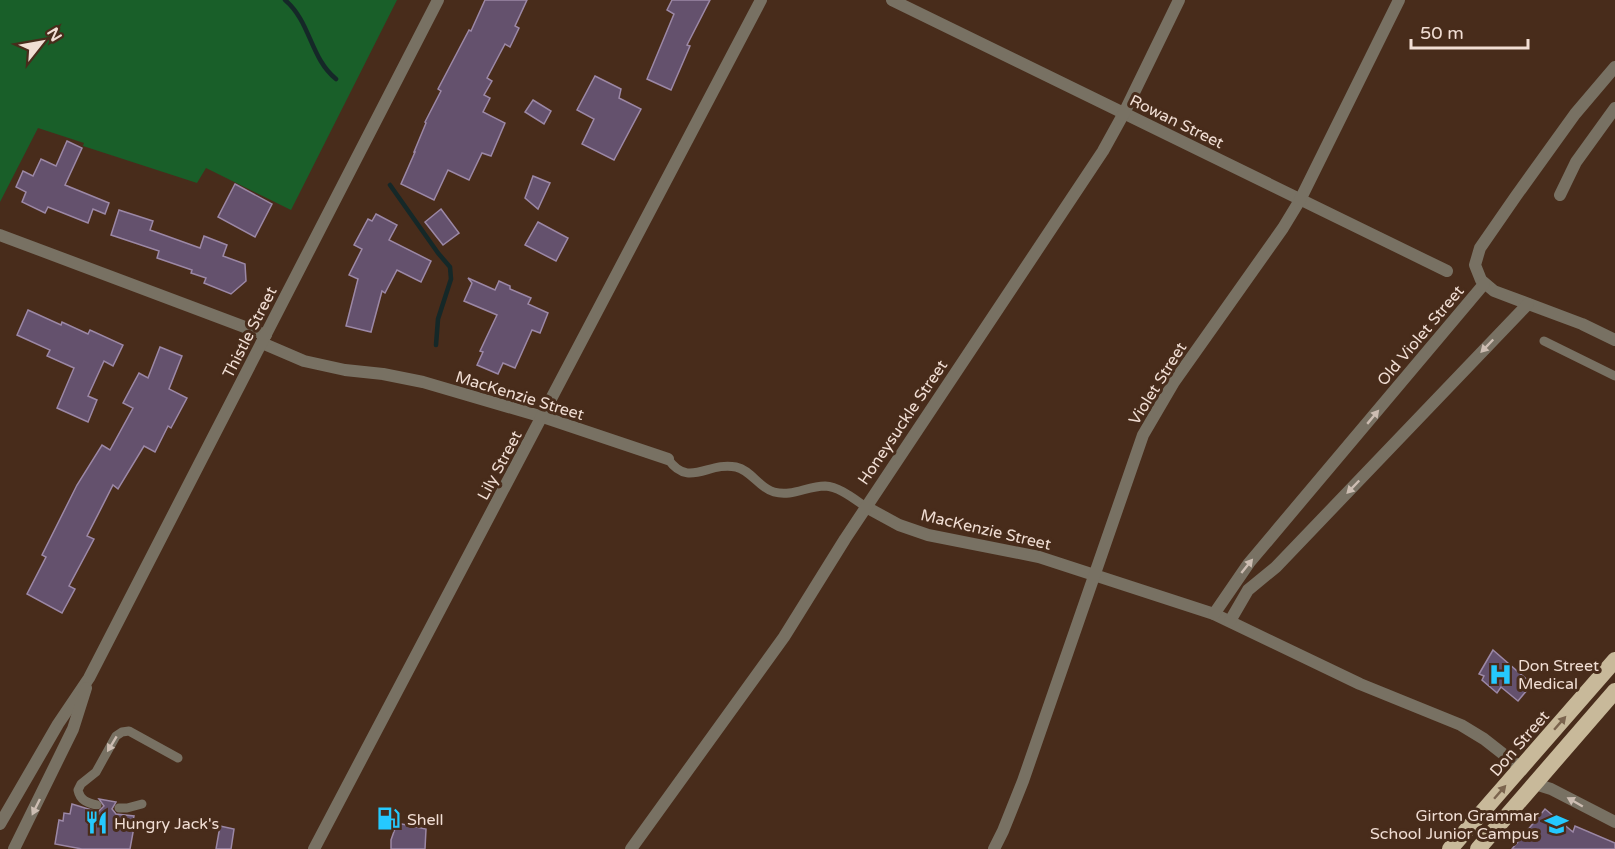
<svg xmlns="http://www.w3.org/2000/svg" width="1615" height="849" font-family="'Varela Round',sans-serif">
  <rect width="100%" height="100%" fill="#482c1b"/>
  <!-- green -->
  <polygon fill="#195f29" points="0,0 397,0 291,210 206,168 197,183 83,146 84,143 38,128 0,202"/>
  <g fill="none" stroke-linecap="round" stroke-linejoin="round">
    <!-- stream -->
    <g stroke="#152828" stroke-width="4.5">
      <path d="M285 0C311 22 310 58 336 79"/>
      <polyline points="390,185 438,253 450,267 451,279 438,319 436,345"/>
    </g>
  </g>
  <!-- building -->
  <g fill="#64516d" stroke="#9c88a6" stroke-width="1.5">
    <polygon points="485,0 527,0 515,26 519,28 510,47 505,44 487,78 492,81 484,95 490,98 483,112 505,123 491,156 482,153 469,180 448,170 434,200 401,184 415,152 414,152 426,123 425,122 441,91 438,89 469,30 471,31"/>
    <polygon points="672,0 710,0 687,45 690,46 671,90 647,79 674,14 667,10"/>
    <polygon points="595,76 621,89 619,98 641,109 614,160 582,144 594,119 577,110"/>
    <polygon points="533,100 551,111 544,124 525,112"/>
    <polygon points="67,141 82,148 65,185 109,203 105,214 93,209 88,223 48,207 45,213 22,202 26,192 16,187 23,171 33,176 41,159 56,166"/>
    <polygon points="533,176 550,183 538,209 525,198"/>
    <polygon points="235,184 272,204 255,237 218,217"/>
    <polygon points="441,209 459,233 443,245 425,222"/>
    <polygon points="119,210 153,221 150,230 200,248 204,236 227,245 223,256 245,264 246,281 231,294 204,283 206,278 191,273 192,270 157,258 159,251 111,235"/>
    <polygon points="376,214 397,225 389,240 431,261 421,282 397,270 385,293 382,291 371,332 346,326 358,279 349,275 362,249 354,245 368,219 372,221"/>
    <polygon points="538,222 568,238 556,261 525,245"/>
    <polygon points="468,278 495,290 499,281 510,286 510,289 531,298 528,304 548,313 540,333 532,330 515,368 503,363 498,374 477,365 483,352 480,351 497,315 464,301 472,283"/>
    <polygon points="28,310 61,325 62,322 88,334 90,330 123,345 113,366 104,361 88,396 97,400 88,422 57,408 74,368 47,356 50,350 17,335"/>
    <polygon points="160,347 182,356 169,389 187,398 171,428 168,426 155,452 144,446 118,489 113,485 87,536 94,539 69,586 75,589 62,613 27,594 46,557 42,555 77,485 102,445 110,450 133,408 123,403 139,373 148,378"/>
    <polygon points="1493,650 1532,684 1518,701 1501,687 1497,693 1482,680 1484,676 1479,674"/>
    <polygon points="99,799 116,802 112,809 116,814 134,816 132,826 134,827 130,849 82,849 55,844 59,820 63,821 64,813 70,814 72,804 98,812 104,806"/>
    <polygon points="1545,809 1573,832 1575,826 1615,843 1615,849 1512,849"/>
    <polygon points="397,823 426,829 425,849 391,849 391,840"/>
    <polygon points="220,826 234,829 231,849 216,849"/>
  </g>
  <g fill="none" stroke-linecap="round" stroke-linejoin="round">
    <!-- service -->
    <g stroke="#787163" stroke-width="9">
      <polyline points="1544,341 1615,376"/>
      <path d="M668 459C689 489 708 461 736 467 751 470 759 488 774 492 792 497 807 486 825 486 840 487 854 499 866 507"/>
      <path d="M97 805C87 803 80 800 78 790L81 784 96 772 116 736 122 732 129 731 178 758"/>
      <polyline points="119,808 127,808 142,804"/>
    </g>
    <!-- minor -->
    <g stroke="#787163" stroke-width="12">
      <polyline points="892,0 1447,271"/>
      <polyline points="1615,67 1575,114 1516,196 1480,248 1475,265 1481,280 1494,291 1582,324 1615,340"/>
      <polyline points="1560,195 1576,162 1615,108"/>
      <polyline points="0,235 266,335"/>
      <polyline points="262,343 304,361 345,370 383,374 423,382 543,417 668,459"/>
      <polyline points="866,507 899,525 928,535 1039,557 1214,614 1360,684 1461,725 1484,739 1521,768"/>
      <polyline points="1214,614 1249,563 1484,284"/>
      <polyline points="1230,621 1248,590 1276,567 1528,304"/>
      <polyline points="1535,784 1551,789 1615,822"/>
      <polyline points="0,824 58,724 89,678 438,0"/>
      <polyline points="14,849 73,729 86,688"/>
      <polyline points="314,849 761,0"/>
      <polyline points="631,849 784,637 845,539 1103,151 1124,113 1179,0"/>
      <polyline points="994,849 1003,831 1023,781 1143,435 1174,382 1283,228 1300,200 1399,0"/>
    </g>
    <!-- trunk -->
    <g stroke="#c8b99a" stroke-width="16">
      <polyline points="1450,849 1615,660"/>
      <polyline points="1478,849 1615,691"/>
    </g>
  </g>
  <!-- one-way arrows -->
  <defs><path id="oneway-solid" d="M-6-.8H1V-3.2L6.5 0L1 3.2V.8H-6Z" transform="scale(1.5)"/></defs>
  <g fill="#cdbdb2">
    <use href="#oneway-solid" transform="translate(1487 346) rotate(134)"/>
    <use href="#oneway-solid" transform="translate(1373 417) rotate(-50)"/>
    <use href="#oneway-solid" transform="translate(1353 487) rotate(134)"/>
    <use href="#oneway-solid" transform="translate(1247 566) rotate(-51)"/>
    <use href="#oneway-solid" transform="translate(112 744) rotate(121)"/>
    <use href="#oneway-solid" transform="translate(1575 802) rotate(-150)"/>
    <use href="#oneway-solid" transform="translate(36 807) rotate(116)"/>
  </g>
  <g fill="#7b644e">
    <use href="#oneway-solid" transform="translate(1560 723) rotate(-49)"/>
    <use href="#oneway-solid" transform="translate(1500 792) rotate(-49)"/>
  </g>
  <!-- icons -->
  <defs>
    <symbol id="hospital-bare" viewBox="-9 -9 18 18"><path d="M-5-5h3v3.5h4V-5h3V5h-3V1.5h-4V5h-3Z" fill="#25c9fe" stroke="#482c1b" stroke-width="2.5" paint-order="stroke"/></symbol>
    <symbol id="fuel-bare" viewBox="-9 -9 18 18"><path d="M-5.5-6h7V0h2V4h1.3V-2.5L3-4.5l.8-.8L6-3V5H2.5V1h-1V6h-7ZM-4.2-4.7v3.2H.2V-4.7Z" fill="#25c9fe" stroke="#482c1b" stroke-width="2.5" paint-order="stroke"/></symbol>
    <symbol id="restaurant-bare" viewBox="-9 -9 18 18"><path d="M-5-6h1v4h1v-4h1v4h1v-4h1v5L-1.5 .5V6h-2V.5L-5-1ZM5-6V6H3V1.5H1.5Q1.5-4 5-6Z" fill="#25c9fe" stroke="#482c1b" stroke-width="2.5" paint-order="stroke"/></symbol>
    <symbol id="school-bare" viewBox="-9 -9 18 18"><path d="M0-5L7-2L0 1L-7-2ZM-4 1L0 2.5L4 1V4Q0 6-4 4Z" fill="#25c9fe" stroke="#482c1b" stroke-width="2.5" paint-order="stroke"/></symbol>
  </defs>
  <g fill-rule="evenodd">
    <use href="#hospital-bare" x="1484" y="658" width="33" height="33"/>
    <use href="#fuel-bare" x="372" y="802" width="33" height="33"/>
    <use href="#restaurant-bare" x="80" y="806" width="33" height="33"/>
    <use href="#school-bare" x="1540" y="808" width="33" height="33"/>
  </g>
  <g text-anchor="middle" stroke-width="6" stroke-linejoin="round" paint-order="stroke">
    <!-- street labels -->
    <g font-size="16" fill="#f1ded4" stroke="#482c1b">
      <text transform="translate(1177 121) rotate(26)" y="6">Rowan Street</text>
      <text transform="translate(249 332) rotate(-63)" y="6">Thistle Street</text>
      <text transform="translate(1420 335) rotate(-50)" y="6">Old Violet Street</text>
      <text transform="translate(1157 383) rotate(-58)" y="6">Violet Street</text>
      <text transform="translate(520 395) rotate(17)" y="6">MacKenzie Street</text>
      <text transform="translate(902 422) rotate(-56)" y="6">Honeysuckle Street</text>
      <text transform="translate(499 465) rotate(-62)" y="6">Lily Street</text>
      <text transform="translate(986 529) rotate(13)" y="6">MacKenzie Street</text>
      <text transform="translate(1519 743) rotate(-49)" y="6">Don Street</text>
    </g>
    <!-- poi labels -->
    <g font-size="16" fill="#f1ded4" stroke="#482c1b" text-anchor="start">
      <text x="1518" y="671">Don Street<tspan x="1518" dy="18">Medical</tspan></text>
      <text x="1539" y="821" text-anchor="end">Girton Grammar<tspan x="1539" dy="18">School Junior Campus</tspan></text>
      <text x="407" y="825">Shell</text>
      <text x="114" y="829">Hungry Jack's</text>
    </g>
  </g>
  <!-- north arrow -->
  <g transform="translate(42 42) rotate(59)" stroke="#482c1b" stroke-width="4.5" paint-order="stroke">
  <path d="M0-4.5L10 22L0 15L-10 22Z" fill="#f1ded4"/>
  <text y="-9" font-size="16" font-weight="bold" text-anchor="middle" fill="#f1ded4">N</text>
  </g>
  <!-- scale -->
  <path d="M1411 39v9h117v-9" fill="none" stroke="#f1ded4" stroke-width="3"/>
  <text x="1420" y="39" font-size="18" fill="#f1ded4" stroke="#482c1b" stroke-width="4.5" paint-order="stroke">50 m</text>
</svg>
